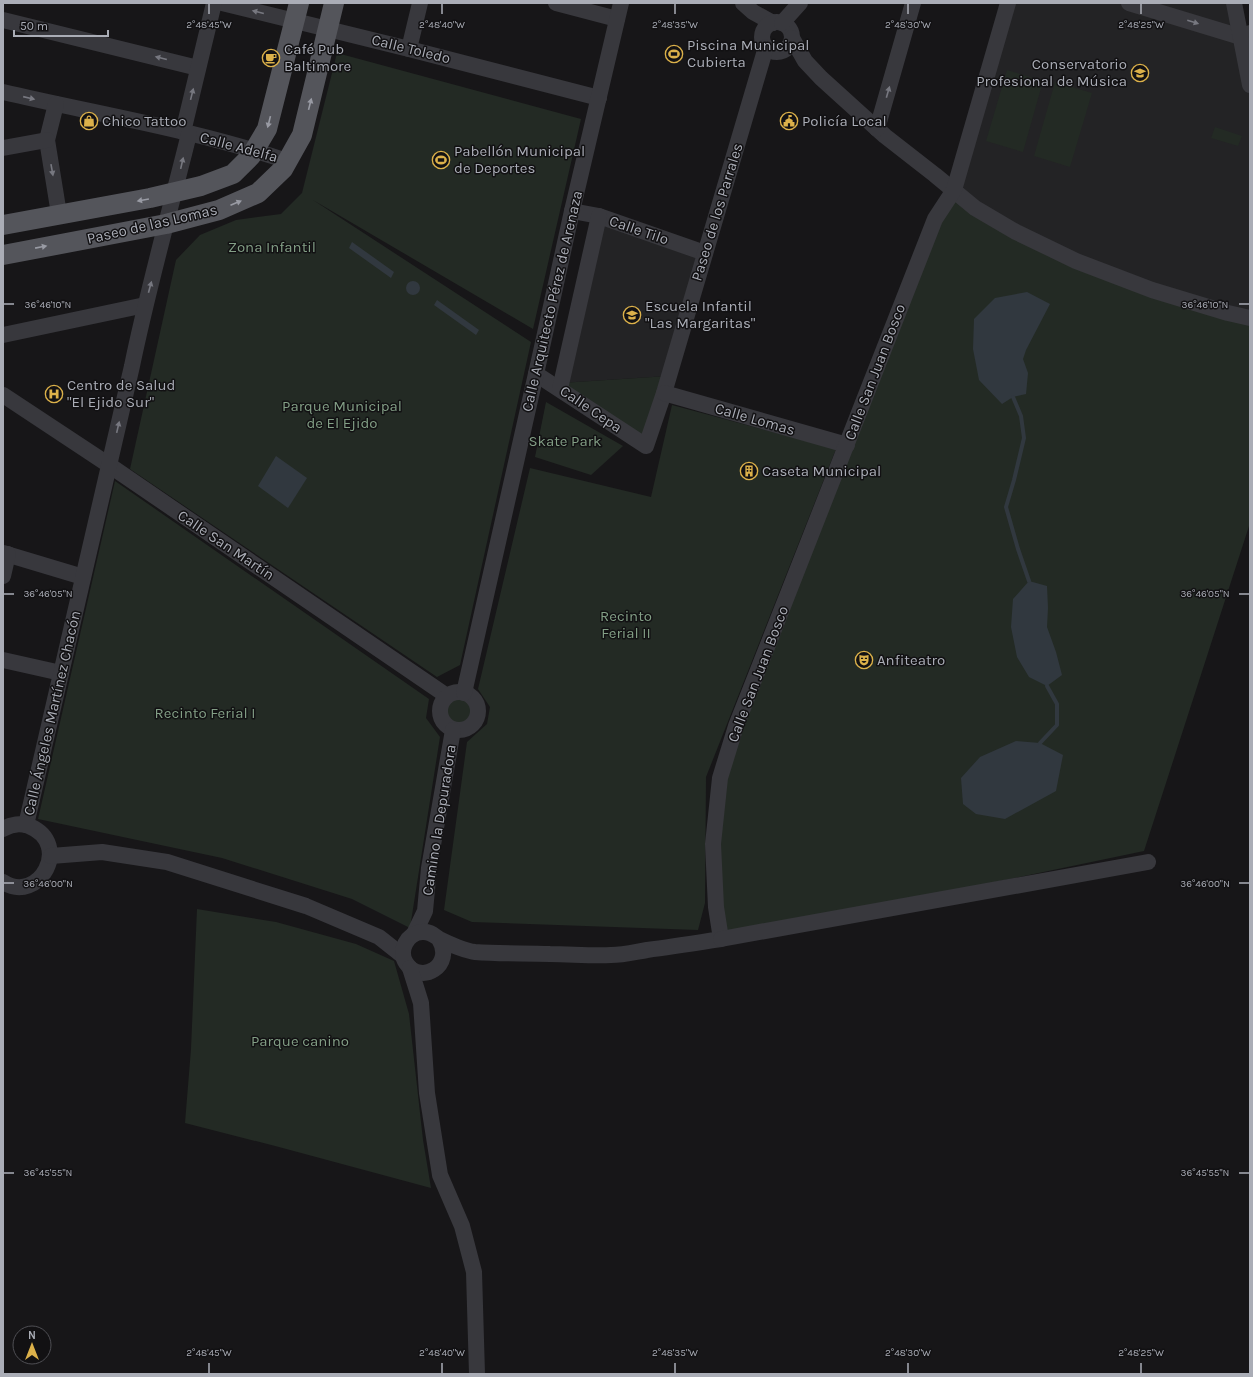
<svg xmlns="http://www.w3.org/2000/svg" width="1253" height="1377" font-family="Karla,sans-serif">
  <rect width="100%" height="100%" fill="#171618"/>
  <!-- built -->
  <g fill="#232325">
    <polygon points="1008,3 1234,3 1250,85 1250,318 1076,261 954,190"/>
    <polygon points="599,216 705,253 668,376 561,383"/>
  </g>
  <!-- green -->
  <g fill="#232a24">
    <polygon points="337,53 581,119 533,329 313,200 531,342 460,665 437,677 130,469 176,260 200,235 236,220 281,214 302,193"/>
    <polygon points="1007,70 1043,81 1023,152 986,141"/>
    <polygon points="1055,82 1092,93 1070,167 1034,156"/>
    <polygon points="1215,127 1242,136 1238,146 1211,138"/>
    <polygon points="954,190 1017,232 1250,318 1250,523 1144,851 721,939 720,778"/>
    <polygon points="668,376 646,446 561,383"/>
    <polygon points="546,402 623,446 591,475 535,457"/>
    <polygon points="672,405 836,449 706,777 705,903 698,930 472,922 444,910 467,742 487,724 490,707 478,689 530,468 651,497"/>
    <polygon points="115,481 429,699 426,718 440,737 410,928 352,899 222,858 38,819"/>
    <circle cx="459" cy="711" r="19"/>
    <polygon points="197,909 276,922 356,944 394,961 409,1014 423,1140 431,1188 279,1147 185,1123 191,1049"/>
  </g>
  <!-- water -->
  <g fill="#31383f">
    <polygon points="352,242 394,272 391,278 349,248"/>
    <circle cx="413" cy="288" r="7"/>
    <polygon points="1027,292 1050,304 1026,350 1023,359 1028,373 1026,394 1013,397 1002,404 979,380 973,349 974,319 995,298"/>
    <polygon points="437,300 479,330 476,335 434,305"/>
    <polygon points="276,456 307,478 288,508 258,486"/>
    <polygon points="1029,581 1047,586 1048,608 1047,627 1056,652 1062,675 1047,686 1029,677 1017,657 1011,627 1013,599"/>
    <polygon points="1016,741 1040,743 1063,755 1056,791 1005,819 976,814 963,804 961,778 980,757"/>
  </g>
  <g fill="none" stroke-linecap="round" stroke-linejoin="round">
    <!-- stream -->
    <g stroke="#31383f" stroke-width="4">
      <polyline points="1013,397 1021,416 1024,438 1014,480 1006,507 1018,549 1029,581"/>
      <polyline points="1040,743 1057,725 1057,704 1047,686"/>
    </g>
    <!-- minor -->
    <g stroke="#38383d" stroke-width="16">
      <polyline points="222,3 409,49 599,98"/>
      <polyline points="556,3 617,19"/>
      <polyline points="743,3 753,12 773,23"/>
      <polyline points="1129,3 1241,37 1250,33"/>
      <polyline points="1234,3 1250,85"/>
      <polyline points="3,20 198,68"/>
      <circle cx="777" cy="37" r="15"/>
      <polyline points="782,23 800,3"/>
      <polyline points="792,38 805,61 821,78 885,136 935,175 975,208 1016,232 1076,261 1152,290 1228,313 1250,318"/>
      <polyline points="409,49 420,3"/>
      <path d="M3 92C97 114 196 130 287 161"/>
      <polyline points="56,104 47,140 59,214"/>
      <polyline points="877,129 913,3"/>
      <polyline points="183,132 214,3"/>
      <polyline points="3,148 47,140"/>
      <polyline points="572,211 599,216 705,253"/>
      <polyline points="3,335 145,305"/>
      <polyline points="536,374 646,446 664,393 766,47"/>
      <polyline points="560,389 599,216"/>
      <polyline points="664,393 847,445"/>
      <polyline points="3,395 109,465 447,696"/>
      <polyline points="3,553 83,577"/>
      <polyline points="3,576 8,554"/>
      <polyline points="3,660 61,673"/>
      <circle cx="459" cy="711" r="19"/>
      <polyline points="464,693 540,356 572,211 621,3"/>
      <path d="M26 825 132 366C148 288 170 211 189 134"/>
      <path d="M3 829C11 824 21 823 29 826 73 844 39 905 3 882"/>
      <polyline points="51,856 102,852 167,862 306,906 379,937 403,956"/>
      <polyline points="414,934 425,911 429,868 453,730"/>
      <path d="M439 939C455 965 421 986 406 963 398 951 407 933 422 932 431 931 434 936 441 940 449 944 466 951 475 952 500 954 525 953 550 954 570 954 591 956 611 955 623 955 635 952 647 950 672 947 696 943 721 939L716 907 713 844 720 778 736 726 935 219 954 190 1008 3"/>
      <polyline points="721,939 1148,862"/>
      <polyline points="410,968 421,1003 427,1093 440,1175 462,1226 474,1272 477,1374"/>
    </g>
    <!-- major -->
    <g stroke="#54555b" stroke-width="20">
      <polyline points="3,225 150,198 201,186 233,174 251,156 267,129 299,3"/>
      <polyline points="3,255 166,224 219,210 258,193 283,169 302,135 334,3"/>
    </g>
  </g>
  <!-- one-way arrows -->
  <defs><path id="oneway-solid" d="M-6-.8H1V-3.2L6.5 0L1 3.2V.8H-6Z"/></defs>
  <g fill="#777880">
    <use href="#oneway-solid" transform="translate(258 12) rotate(-166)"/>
    <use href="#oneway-solid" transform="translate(1193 22) rotate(17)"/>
    <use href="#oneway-solid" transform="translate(161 58) rotate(-166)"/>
    <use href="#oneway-solid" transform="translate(888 92) rotate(-74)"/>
    <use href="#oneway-solid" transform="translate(192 94) rotate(-76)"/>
    <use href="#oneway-solid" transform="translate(29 98) rotate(13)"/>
    <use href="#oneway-solid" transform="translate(182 163) rotate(-77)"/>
    <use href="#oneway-solid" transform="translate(52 170) rotate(80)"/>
    <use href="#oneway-solid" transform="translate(150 287) rotate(-75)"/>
    <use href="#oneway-solid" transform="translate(118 427) rotate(-77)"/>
  </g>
  <g fill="#999ba4">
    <use href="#oneway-solid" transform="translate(310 104) rotate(-76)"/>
    <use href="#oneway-solid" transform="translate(269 122) rotate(104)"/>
    <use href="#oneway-solid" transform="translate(143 200) rotate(170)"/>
    <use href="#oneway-solid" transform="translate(236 203) rotate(-23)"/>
    <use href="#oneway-solid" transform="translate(41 247) rotate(-11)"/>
  </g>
  <!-- ticks -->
  <path fill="none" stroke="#aaadb6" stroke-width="1.5" d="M209 4V14M442 4V14M675 4V14M908 4V14M1141 4V14M4 304H14M1239 304H1249M4 594H14M1239 594H1249M4 883H14M1239 883H1249M4 1173H14M1239 1173H1249M209 1363V1373M442 1363V1373M675 1363V1373M908 1363V1373M1141 1363V1373"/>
  <!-- icons -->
  <defs>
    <symbol id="stadium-ring" viewBox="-11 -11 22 22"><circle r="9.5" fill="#121113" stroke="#dcb14a" stroke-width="1.5"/><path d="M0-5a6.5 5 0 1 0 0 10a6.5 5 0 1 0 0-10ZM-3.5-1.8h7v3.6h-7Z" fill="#dcb14a"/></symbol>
    <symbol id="cafe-ring" viewBox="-11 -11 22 22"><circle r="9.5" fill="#121113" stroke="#dcb14a" stroke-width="1.5"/><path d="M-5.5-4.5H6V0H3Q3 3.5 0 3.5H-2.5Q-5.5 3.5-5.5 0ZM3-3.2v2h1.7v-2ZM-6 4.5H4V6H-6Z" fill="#dcb14a"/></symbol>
    <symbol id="university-ring" viewBox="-11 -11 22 22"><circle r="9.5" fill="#121113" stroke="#dcb14a" stroke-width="1.5"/><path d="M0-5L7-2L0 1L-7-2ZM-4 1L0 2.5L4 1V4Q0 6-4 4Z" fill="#dcb14a"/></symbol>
    <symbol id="shop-ring" viewBox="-11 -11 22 22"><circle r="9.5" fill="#121113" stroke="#dcb14a" stroke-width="1.5"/><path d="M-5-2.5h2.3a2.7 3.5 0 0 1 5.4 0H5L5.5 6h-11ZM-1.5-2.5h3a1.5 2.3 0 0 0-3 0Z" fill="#dcb14a"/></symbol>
    <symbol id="civic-ring" viewBox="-11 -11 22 22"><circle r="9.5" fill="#121113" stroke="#dcb14a" stroke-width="1.5"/><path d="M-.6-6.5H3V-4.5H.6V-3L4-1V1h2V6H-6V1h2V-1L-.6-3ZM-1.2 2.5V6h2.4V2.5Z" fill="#dcb14a"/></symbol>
    <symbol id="school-ring" viewBox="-11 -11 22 22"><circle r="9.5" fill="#121113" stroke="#dcb14a" stroke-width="1.5"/><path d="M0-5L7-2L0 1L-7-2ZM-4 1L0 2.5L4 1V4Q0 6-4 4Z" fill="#dcb14a"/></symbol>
    <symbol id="hospital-ring" viewBox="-11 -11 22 22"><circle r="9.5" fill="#121113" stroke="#dcb14a" stroke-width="1.5"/><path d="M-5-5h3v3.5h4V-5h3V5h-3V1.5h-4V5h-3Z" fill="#dcb14a"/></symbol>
    <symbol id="building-ring" viewBox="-11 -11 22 22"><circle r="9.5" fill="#121113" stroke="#dcb14a" stroke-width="1.5"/><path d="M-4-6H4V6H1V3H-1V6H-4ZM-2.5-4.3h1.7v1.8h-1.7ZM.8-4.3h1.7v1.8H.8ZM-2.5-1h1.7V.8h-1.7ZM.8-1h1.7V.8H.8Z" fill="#dcb14a"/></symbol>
    <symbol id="theatre-ring" viewBox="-11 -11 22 22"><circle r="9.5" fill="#121113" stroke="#dcb14a" stroke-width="1.5"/><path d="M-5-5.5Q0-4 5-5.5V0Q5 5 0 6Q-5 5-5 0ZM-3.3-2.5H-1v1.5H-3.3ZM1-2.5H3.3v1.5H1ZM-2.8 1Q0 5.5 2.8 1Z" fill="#dcb14a"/></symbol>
  </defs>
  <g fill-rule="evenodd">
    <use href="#stadium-ring" x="664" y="44" width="20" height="20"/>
    <use href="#cafe-ring" x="261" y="48" width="20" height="20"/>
    <use href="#university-ring" x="1130" y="63" width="20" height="20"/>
    <use href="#shop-ring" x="79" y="111" width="20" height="20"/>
    <use href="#civic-ring" x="779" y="111" width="20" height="20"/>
    <use href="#stadium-ring" x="431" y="150" width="20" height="20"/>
    <use href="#school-ring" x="622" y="305" width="20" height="20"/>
    <use href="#hospital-ring" x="44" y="384" width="20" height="20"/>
    <use href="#building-ring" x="739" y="461" width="20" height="20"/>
    <use href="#theatre-ring" x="854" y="650" width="20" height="20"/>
  </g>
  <g text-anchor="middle" stroke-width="3" stroke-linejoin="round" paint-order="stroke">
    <!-- poi labels -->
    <g font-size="15" fill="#aaadb6" stroke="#121113" text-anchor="start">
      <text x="687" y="50">Piscina Municipal<tspan x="687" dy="17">Cubierta</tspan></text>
      <text x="284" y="54">Café Pub<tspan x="284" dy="17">Baltimore</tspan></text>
      <text x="1127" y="69" text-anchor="end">Conservatorio<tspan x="1127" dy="17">Profesional de Música</tspan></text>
      <text x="102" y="126">Chico Tattoo</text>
      <text x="802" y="126">Policía Local</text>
      <text x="454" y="156">Pabellón Municipal<tspan x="454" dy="17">de Deportes</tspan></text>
      <text x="645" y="311">Escuela Infantil<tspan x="645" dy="17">"Las Margaritas"</tspan></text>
      <text x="67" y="390">Centro de Salud<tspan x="67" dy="17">"El Ejido Sur"</tspan></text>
      <text x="762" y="476">Caseta Municipal</text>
      <text x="877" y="665">Anfiteatro</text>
    </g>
    <!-- street labels -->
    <g font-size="15" fill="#aaadb6" stroke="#121113">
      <text transform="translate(411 49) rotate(14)" y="5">Calle Toledo</text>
      <text transform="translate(239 147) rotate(15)" y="5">Calle Adelfa</text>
      <text transform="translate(717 212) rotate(-73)" y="5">Paseo de los Parrales</text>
      <text transform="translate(152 224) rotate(-13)" y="5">Paseo de las Lomas</text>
      <text transform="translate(639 230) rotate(19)" y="5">Calle Tilo</text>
      <text transform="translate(552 301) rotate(-77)" y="5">Calle Arquitecto Pérez de Arenaza</text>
      <text transform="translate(875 372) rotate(-69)" y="5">Calle San Juan Bosco</text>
      <text transform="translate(591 409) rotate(34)" y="5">Calle Cepa</text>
      <text transform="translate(755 419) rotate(16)" y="5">Calle Lomas</text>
      <text transform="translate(226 545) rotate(34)" y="5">Calle San Martín</text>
      <text transform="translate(758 674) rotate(-69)" y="5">Calle San Juan Bosco</text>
      <text transform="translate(52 713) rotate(-77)" y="5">Calle Ángeles Martínez Chacón</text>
      <text transform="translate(439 820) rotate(-81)" y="5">Camino la Depuradora</text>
    </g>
    <!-- park labels -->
    <g font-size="15" fill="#839f86" stroke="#121113">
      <text x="272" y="252">Zona Infantil</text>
      <text x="342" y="411">Parque Municipal<tspan x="342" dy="17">de El Ejido</tspan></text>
      <text x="565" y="446">Skate Park</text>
      <text x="626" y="621">Recinto<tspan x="626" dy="17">Ferial II</tspan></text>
      <text x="205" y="718">Recinto Ferial I</text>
      <text x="300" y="1046">Parque canino</text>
    </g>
  </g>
  <g font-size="10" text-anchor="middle" fill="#aaadb6" stroke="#121113" stroke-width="3" stroke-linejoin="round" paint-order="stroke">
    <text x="209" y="28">2°48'45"W</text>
    <text x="442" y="28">2°48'40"W</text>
    <text x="675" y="28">2°48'35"W</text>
    <text x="908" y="28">2°48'30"W</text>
    <text x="1141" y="28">2°48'25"W</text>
    <text x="48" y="308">36°46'10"N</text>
    <text x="1205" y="308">36°46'10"N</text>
    <text x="48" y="597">36°46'05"N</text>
    <text x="1205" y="597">36°46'05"N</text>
    <text x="48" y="887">36°46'00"N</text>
    <text x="1205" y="887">36°46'00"N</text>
    <text x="48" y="1176">36°45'55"N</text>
    <text x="1205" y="1176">36°45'55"N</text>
    <text x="209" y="1356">2°48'45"W</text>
    <text x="442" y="1356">2°48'40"W</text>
    <text x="675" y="1356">2°48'35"W</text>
    <text x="908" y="1356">2°48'30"W</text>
    <text x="1141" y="1356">2°48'25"W</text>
  </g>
  <!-- border -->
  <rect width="1253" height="1377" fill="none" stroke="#aaadb6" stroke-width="8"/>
  <!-- north arrow -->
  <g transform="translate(32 1345)"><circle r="19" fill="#121113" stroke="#4f4f54"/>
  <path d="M0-3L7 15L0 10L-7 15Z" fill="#dcb14a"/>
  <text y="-6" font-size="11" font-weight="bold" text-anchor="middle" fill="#aaadb6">N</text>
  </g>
  <!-- scale -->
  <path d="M14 30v6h94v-6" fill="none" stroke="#aaadb6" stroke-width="2"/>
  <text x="20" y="30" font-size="12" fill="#aaadb6" stroke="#121113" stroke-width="3" paint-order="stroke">50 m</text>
</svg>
